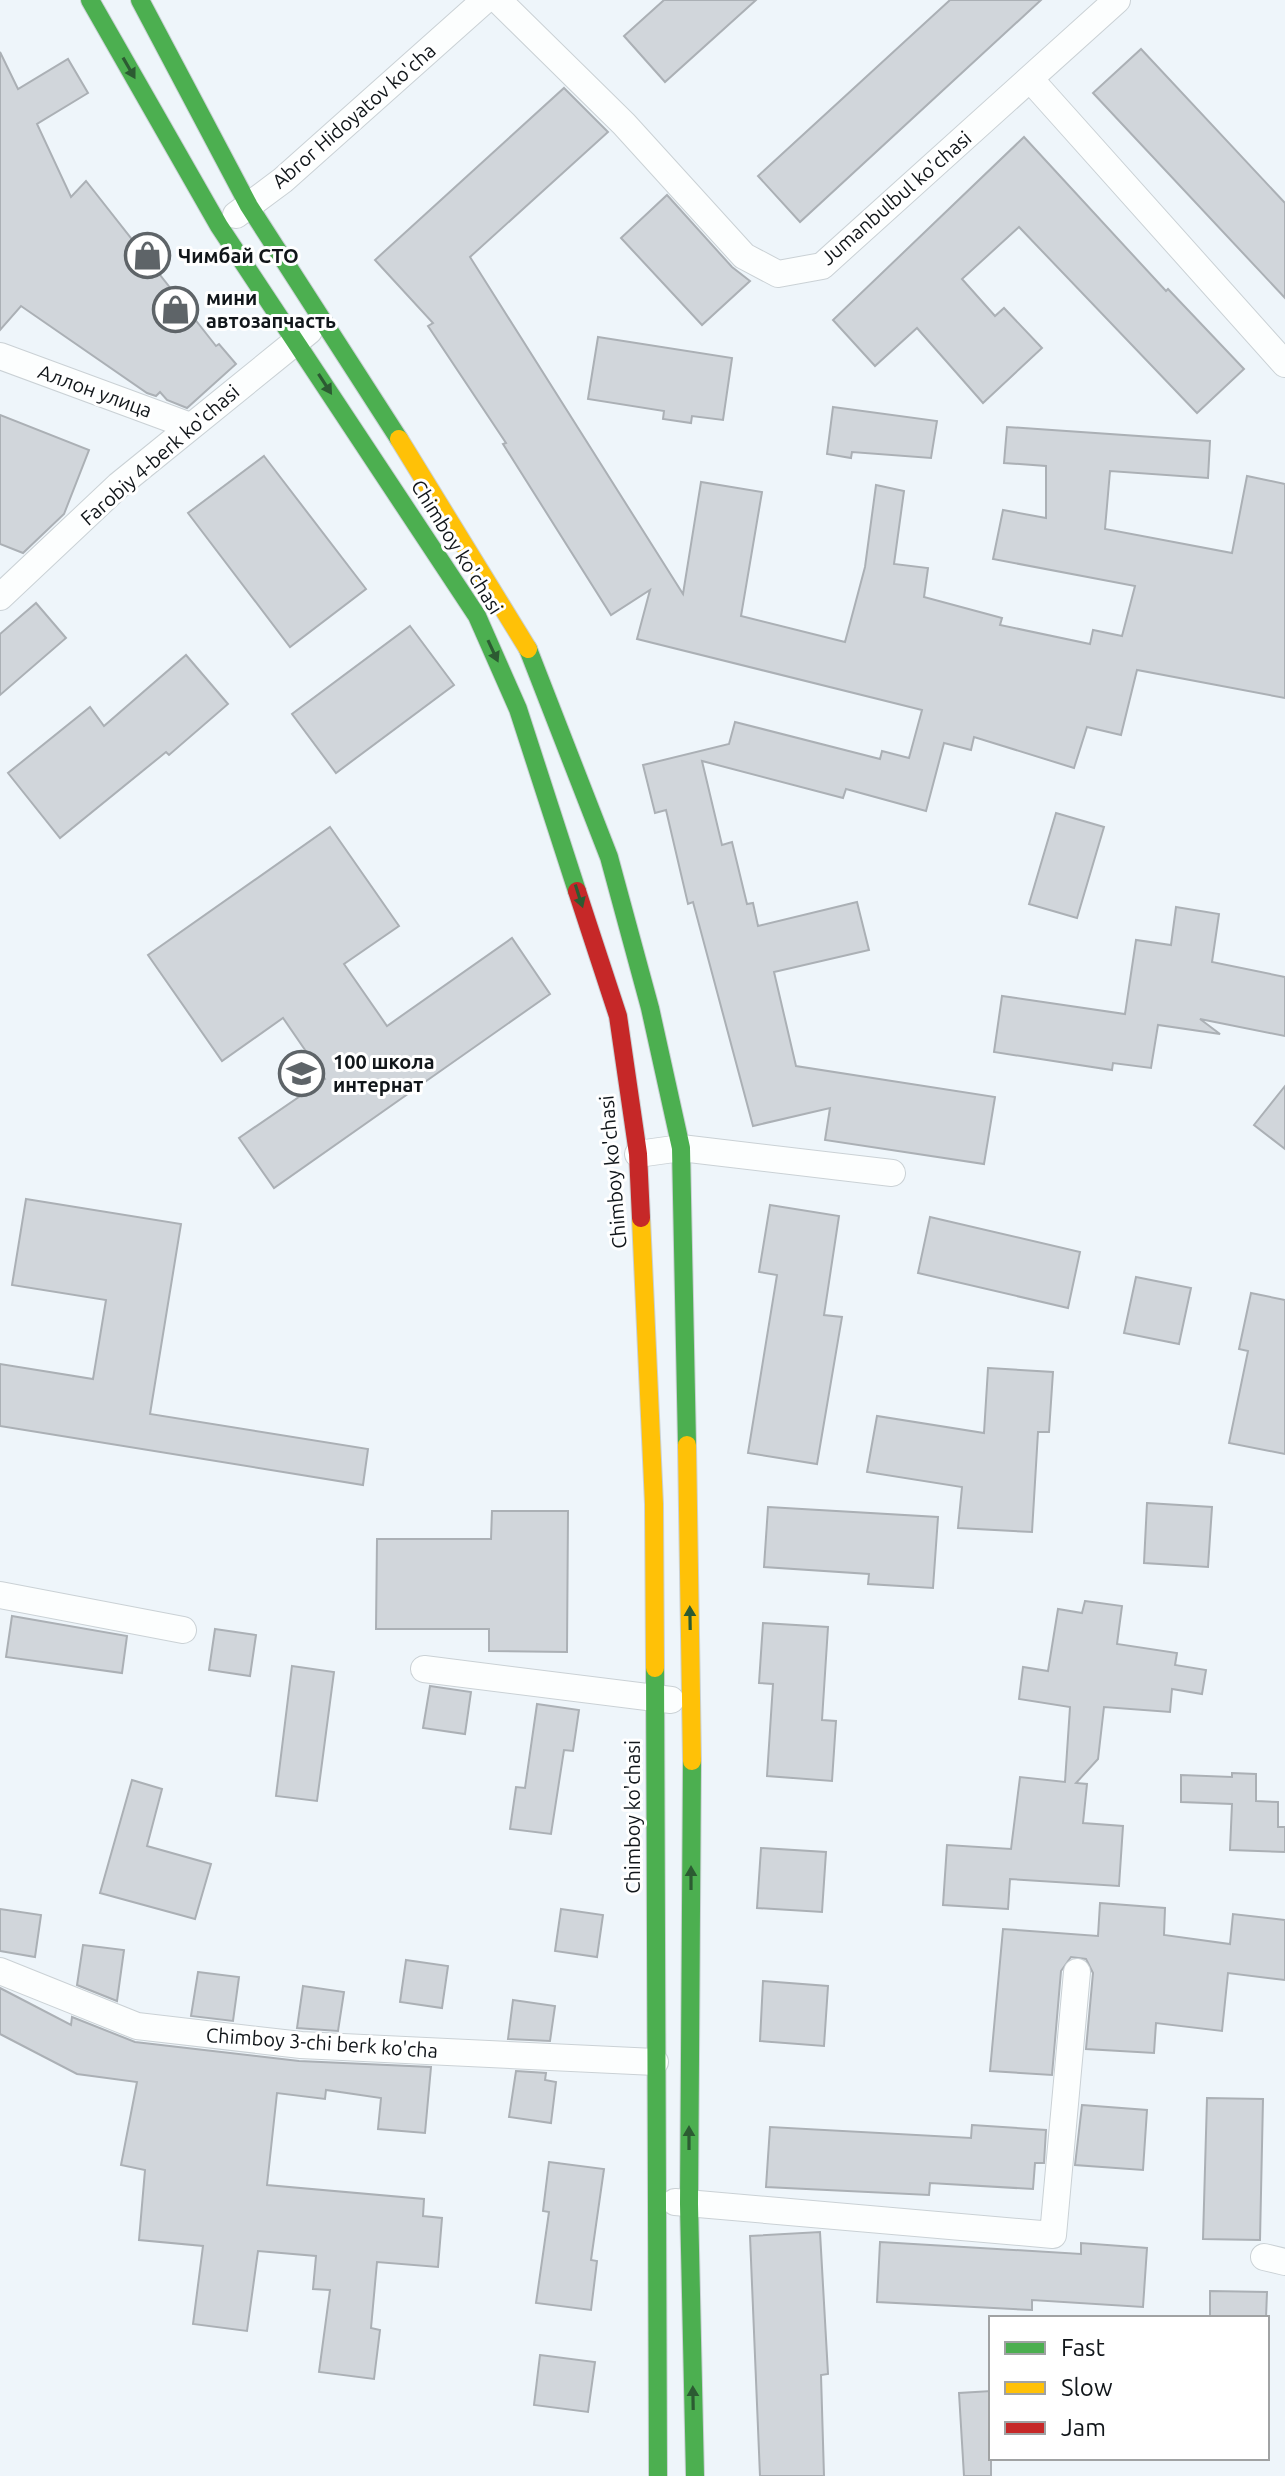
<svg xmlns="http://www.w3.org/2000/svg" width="1285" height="2476" font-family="Ubuntu,sans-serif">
  <rect width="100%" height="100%" fill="#eef5fa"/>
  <!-- building -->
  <g fill="#d1d6db" stroke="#abb0b5" stroke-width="2">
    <polygon points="664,0 756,0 665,82 624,36"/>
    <polygon points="950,0 1041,0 800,222 758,176"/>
    <polygon points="1141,49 1285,203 1285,298 1093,93"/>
    <polygon points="0,52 18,89 68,59 88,93 37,124 71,197 86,181 216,346 219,344 236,364 187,408 167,400 160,392 156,396 147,393 21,306 0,330"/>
    <polygon points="564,88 608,132 470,257 683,594 701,482 762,492 741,616 845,642 865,567 876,485 904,491 894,564 928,568 924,597 1002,618 1000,625 1090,644 1093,630 1122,636 1135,586 993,559 1003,510 1046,518 1046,466 1004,463 1007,427 1210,441 1208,478 1110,471 1105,529 1232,553 1247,476 1285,484 1285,698 1137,670 1121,735 1087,727 1074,768 974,737 971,750 944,743 926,811 846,789 843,798 702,761 722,845 732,842 747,904 753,903 758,926 857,902 869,950 774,972 796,1066 995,1097 984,1164 825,1140 830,1108 753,1126 693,902 688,904 666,810 655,813 643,765 729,744 735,722 880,759 882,751 909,758 922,710 637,639 650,590 611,615 503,444 506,443 428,326 433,323 375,260"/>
    <polygon points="1024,137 1166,291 1168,289 1244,369 1197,413 1019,227 962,279 995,316 1004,308 1042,348 983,403 917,328 875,366 833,320"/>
    <polygon points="667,195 732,267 750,281 702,325 621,238"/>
    <polygon points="598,337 732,358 723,420 692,416 691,423 663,419 664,411 588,399"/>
    <polygon points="833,407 937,421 931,458 852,452 851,458 827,454"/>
    <polygon points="0,415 89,450 64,514 23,553 0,544"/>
    <polygon points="264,456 366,589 290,647 188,513"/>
    <polygon points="36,603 66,638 0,695 0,634"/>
    <polygon points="410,626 454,685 336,773 292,714"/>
    <polygon points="186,655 228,704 169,755 166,752 60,838 8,773 90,707 104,726"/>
    <polygon points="1056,813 1104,827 1077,918 1029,904"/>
    <polygon points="330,827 399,926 344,964 387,1026 512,938 550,994 274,1188 239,1138 325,1079 283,1018 222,1061 148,955"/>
    <polygon points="1176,907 1219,914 1212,962 1285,977 1285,1036 1200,1019 1220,1034 1158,1025 1151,1068 1113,1063 1112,1070 994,1052 1002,996 1125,1014 1136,940 1171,945"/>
    <polygon points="1285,1086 1285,1149 1254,1125"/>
    <polygon points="26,1199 181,1224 150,1414 368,1449 363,1485 0,1426 0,1364 93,1379 106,1300 12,1285"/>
    <polygon points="770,1205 839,1216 824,1315 842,1317 817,1464 748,1453 777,1275 759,1272"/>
    <polygon points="930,1217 1080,1252 1068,1308 918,1273"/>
    <polygon points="1136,1277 1191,1288 1179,1344 1124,1333"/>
    <polygon points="1251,1293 1285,1300 1285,1454 1229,1443 1248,1351 1239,1349"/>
    <polygon points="988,1368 1053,1372 1049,1432 1038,1432 1032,1532 958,1528 962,1487 867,1472 877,1416 984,1433"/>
    <polygon points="1147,1503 1212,1507 1208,1567 1144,1563"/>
    <polygon points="768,1507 938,1517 933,1588 868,1584 869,1574 764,1567"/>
    <polygon points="492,1511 568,1511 567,1652 489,1651 489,1629 376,1629 377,1539 491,1539"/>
    <polygon points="1085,1601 1122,1606 1117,1644 1177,1653 1175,1665 1206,1670 1202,1694 1172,1689 1170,1712 1104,1707 1098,1759 1076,1783 1087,1784 1083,1823 1123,1826 1119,1886 1010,1879 1008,1909 943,1905 947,1845 1011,1849 1020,1777 1065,1782 1070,1707 1019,1699 1023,1667 1048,1671 1058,1609 1082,1613"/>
    <polygon points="12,1616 127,1636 122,1673 6,1657"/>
    <polygon points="763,1623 828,1627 822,1720 836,1721 832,1781 767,1776 773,1684 759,1683"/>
    <polygon points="215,1629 256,1635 250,1676 209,1670"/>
    <polygon points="292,1666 334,1672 317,1801 276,1796"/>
    <polygon points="430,1686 471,1692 465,1734 423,1728"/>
    <polygon points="537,1704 579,1710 573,1751 564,1750 551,1834 510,1829 516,1787 525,1788"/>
    <polygon points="1232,1773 1256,1774 1256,1801 1278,1802 1278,1827 1285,1827 1285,1852 1230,1850 1232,1804 1181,1802 1181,1775 1232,1777"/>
    <polygon points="132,1780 162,1789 147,1846 211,1864 195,1919 100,1893"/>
    <polygon points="761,1848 826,1852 822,1912 757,1908"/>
    <polygon points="1100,1903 1165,1908 1164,1935 1230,1944 1233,1914 1285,1920 1285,1980 1228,1973 1222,2031 1156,2023 1154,2053 1086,2049 1093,1973 1086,1959 1071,1957 1061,1971 1052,2075 990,2071 1003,1929 1098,1936"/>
    <polygon points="0,1909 41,1915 35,1957 0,1951"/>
    <polygon points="561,1909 603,1915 597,1957 555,1951"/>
    <polygon points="83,1945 124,1950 117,2001 77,1985"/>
    <polygon points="406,1960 448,1966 442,2008 400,2002"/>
    <polygon points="198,1972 239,1977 233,2021 191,2016"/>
    <polygon points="763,1981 828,1986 824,2046 760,2041"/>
    <polygon points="303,1986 344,1992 338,2031 297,2028"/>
    <polygon points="0,1988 71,2025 72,2017 135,2042 299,2061 431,2067 425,2133 378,2129 381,2098 326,2090 325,2099 277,2093 267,2185 424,2199 423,2216 442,2218 438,2267 377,2262 371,2328 380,2330 374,2379 319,2372 330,2290 313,2289 316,2256 258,2251 247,2331 193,2324 203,2246 139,2240 145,2170 121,2165 137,2082 77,2074 0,2034"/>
    <polygon points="513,2000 555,2006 550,2041 508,2039"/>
    <polygon points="516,2071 546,2073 545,2080 556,2082 551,2123 509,2117"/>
    <polygon points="1207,2098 1263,2099 1260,2240 1203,2239"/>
    <polygon points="1082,2105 1147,2110 1143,2170 1075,2165"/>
    <polygon points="972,2125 1046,2130 1044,2163 1035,2163 1033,2189 930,2183 929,2195 766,2187 770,2127 971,2138"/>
    <polygon points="549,2162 604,2169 591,2260 597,2261 591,2310 536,2303 549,2212 543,2211"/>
    <polygon points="820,2232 828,2374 821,2375 824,2476 760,2476 750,2236"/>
    <polygon points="880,2242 1081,2254 1081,2243 1147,2248 1143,2307 1032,2300 1032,2310 877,2302"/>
    <polygon points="1210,2291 1267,2292 1266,2318 1210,2318"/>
    <polygon points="540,2355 595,2362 588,2412 534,2405"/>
    <polygon points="991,2391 991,2476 964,2476 959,2393"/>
  </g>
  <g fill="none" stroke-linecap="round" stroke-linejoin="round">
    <defs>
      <g id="street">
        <polyline points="498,0 624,124 744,256 778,274 822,266 1117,0"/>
        <polyline points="1031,80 1285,364"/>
        <polyline points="236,215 283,180 485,0"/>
        <polyline points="0,356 190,426"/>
        <polyline points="0,597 119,485 309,331"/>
        <polyline points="638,1154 681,1148 892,1173"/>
        <polyline points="0,1595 183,1630"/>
        <polyline points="424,1669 671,1700"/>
        <polyline points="0,1971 137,2026 301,2045 655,2062"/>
        <polyline points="675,2202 1053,2235 1077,1972"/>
        <polyline points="1264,2257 1285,2262"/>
      </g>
      <g id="fast">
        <polyline points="90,0 219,226 477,616 518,709 577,891"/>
        <polyline points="140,0 249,206 399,439"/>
        <polyline points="528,649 609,857 650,1008 681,1148 687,1445"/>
        <polyline points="655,1668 658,2476"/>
        <polyline points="692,1761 689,2204 695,2476"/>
      </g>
      <g id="slow">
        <polyline points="399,439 528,649"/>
        <polyline points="641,1218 654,1504 655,1668"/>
        <polyline points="687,1445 692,1761"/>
      </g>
      <polyline id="jam" points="577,891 618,1016 638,1154 641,1218"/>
    </defs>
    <!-- street casing -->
    <use href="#street" stroke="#cad1d5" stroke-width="28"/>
    <!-- fast casing -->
    <use href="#fast" stroke="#cad1d5" stroke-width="20"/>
    <!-- slow casing -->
    <use href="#slow" stroke="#cad1d5" stroke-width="20"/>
    <!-- jam casing -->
    <use href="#jam" stroke="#cad1d5" stroke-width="20"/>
    <!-- street -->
    <use href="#street" stroke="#fcfefe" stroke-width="26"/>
    <!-- fast -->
    <use href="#fast" stroke="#4caf50" stroke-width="18"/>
    <!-- slow -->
    <use href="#slow" stroke="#ffc107" stroke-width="18"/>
    <!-- jam -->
    <use href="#jam" stroke="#c62828" stroke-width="18"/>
  </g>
  <!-- one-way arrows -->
  <defs><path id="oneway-solid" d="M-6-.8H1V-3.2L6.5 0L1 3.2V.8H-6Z" transform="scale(2)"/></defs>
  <g fill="#2c5b32">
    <use href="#oneway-solid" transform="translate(129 68) rotate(60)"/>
    <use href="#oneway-solid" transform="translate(325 384) rotate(57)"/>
    <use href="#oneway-solid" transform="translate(493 651) rotate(65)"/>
    <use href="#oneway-solid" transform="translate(579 896) rotate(72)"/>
    <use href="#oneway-solid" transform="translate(690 1618) rotate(-91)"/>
    <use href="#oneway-solid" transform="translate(691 1878) rotate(-90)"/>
    <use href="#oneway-solid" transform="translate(689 2138) rotate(-90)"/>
    <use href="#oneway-solid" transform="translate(693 2398) rotate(-91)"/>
  </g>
  <!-- icons -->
  <defs>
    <symbol id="shop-ring" viewBox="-11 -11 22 22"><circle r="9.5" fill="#fff" stroke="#5e6468" stroke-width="1.5"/><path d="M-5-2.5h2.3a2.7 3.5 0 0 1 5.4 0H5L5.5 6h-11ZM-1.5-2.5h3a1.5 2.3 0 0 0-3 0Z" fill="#5e6468"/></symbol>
    <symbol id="school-ring" viewBox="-11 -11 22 22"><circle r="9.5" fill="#fff" stroke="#5e6468" stroke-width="1.5"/><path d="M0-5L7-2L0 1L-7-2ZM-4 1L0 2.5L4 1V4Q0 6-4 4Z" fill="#5e6468"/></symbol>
  </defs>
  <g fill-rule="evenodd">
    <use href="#shop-ring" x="122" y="230" width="51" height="51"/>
    <use href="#shop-ring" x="150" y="284" width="51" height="51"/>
    <use href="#school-ring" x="276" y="1048" width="51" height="51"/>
  </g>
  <g text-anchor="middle" stroke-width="6" stroke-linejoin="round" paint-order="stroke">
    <!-- street labels -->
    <g font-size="20" fill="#11161a" stroke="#fff">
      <text transform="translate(354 116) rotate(-41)" y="7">Abror Hidoyatov ko'cha</text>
      <text transform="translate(896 198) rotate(-41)" y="7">Jumanbulbul ko'chasi</text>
      <text transform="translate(95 391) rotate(20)" y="7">Аллон улица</text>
      <text transform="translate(160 455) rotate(-41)" y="7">Farobiy 4-berk ko'chasi</text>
      <text transform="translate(457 547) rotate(58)" y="7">Chimboy ko'chasi</text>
      <text transform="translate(613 1172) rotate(-95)" y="7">Chimboy ko'chasi</text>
      <text transform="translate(633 1817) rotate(-90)" y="7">Chimboy ko'chasi</text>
      <text transform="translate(322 2043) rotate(4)" y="7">Chimboy 3-chi berk ko'cha</text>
    </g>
    <!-- poi labels -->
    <g font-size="20" font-weight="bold" fill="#11161a" stroke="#fff" text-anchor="start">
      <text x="178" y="263">Чимбай СТО</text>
      <text x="206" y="305">мини<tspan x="206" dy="23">автозапчасть</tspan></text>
      <text x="333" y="1069">100 школа<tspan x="333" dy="23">интернат</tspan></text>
    </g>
  </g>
  <!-- legend -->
  <rect x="989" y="2316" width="280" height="144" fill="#ffffff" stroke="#a0a2a3" stroke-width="2"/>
  <rect x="1005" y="2342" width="40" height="12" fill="#4caf50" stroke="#a0a2a3" stroke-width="2"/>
  <text x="1061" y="2356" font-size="24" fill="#11161a">Fast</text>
  <rect x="1005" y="2382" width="40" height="12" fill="#ffc107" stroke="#a0a2a3" stroke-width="2"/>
  <text x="1061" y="2396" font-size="24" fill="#11161a">Slow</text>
  <rect x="1005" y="2422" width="40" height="12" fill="#c62828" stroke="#a0a2a3" stroke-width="2"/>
  <text x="1061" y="2436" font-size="24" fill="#11161a">Jam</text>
</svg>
